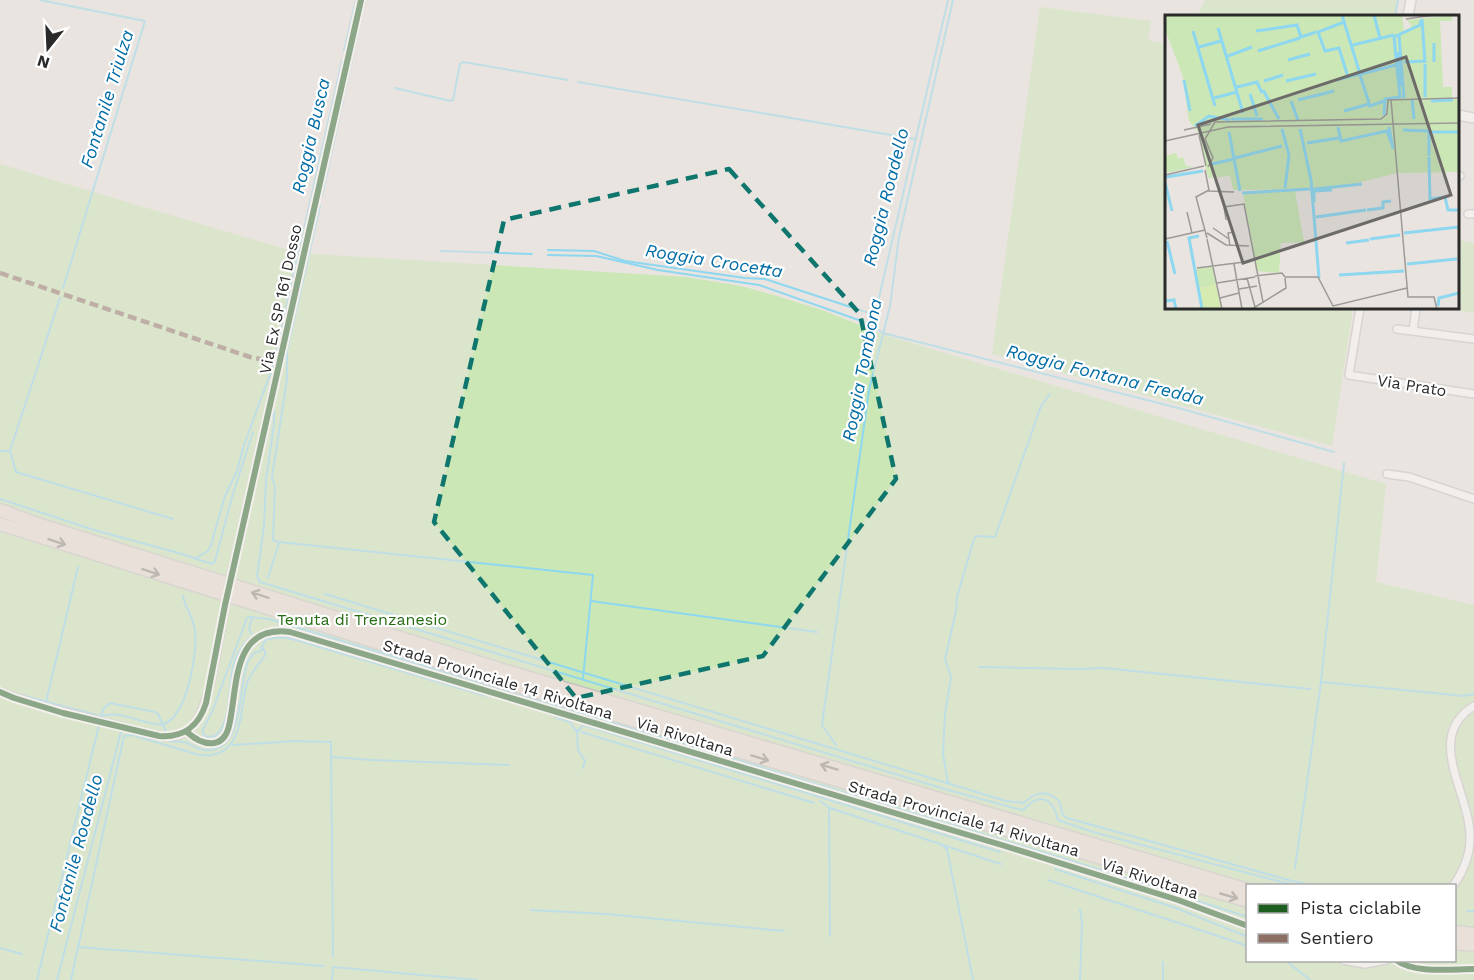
<svg xmlns="http://www.w3.org/2000/svg" width="1474" height="980" font-family="'Work Sans',sans-serif">
  <rect width="100%" height="100%" fill="#e9e4df"/>
  <!-- green -->
  <g fill="#cae7b5" fill-rule="evenodd">
    <polygon points="1205,0 1399,0 1396,16 1197,16"/>
    <polygon points="1040,7 1151,21 1148,40 1166,44 1166,308 1353,308 1332,446 992,354"/>
    <path d="M0 164 298 253 686 277 741 286 777 296 822 310 888 336 1386 484 1376 582 1474 605V980H0ZM1248 886H1454V960H1248Z"/>
    <polygon points="1458,240 1474,243 1474,313 1444,308 1458,308"/>
  </g>
  <g fill="none" stroke-linecap="round" stroke-linejoin="round">
    <!-- stream -->
    <g stroke="#8dd7f0" stroke-width="2">
      <polyline points="40,0 145,21 63,288"/>
      <polyline points="1395,16 1398,0"/>
      <polyline points="344,51 356,0"/>
      <polyline points="578,82 915,139"/>
      <polyline points="395,88 450,101 453,100 460,64 463,62 568,80"/>
      <polyline points="322,196 365,0"/>
      <polyline points="320,206 287,351 287,379 272,477 275,487 273,540 279,542 593,575 583,679"/>
      <polyline points="548,250 594,251 625,261 745,278 765,279 872,314"/>
      <polyline points="441,251 532,254"/>
      <polyline points="548,255 596,256 658,270 759,285 870,324 870,319 878,302 948,0"/>
      <polyline points="870,324 883,333 1182,409 1334,452"/>
      <polyline points="275,357 342,61"/>
      <path d="M274 410V424L266 480 264 526 257 576 260 582 948 790 1022 810C1027 808 1029 803 1034 801 1050 794 1055 809 1058 820L1093 832 1293 885"/>
      <polyline points="0,451 10,451 60,298"/>
      <polyline points="10,451 16,472 173,519"/>
      <polyline points="0,499 94,530 175,552 212,564 215,561 232,497 253,432"/>
      <polyline points="196,558 208,551 211,545 225,496 237,471 244,445 273,366"/>
      <polyline points="268,578 279,543"/>
      <path d="M325 594 1006 801 1024 803C1035 792 1047 789 1059 801L1063 815 1067 818 1292 881 1318 886"/>
      <polyline points="591,601 817,632"/>
      <polyline points="251,634 249,627 253,617"/>
      <path d="M249 638C243 645 237 653 234 663 228 681 232 725 215 736L207 737 203 734V729L212 712 247 618 250 617 269 619 1066 859 1248 917"/>
      <polyline points="979,667 1078,669 1104,668 1310,689"/>
      <polyline points="1322,682 1464,696 1474,694"/>
      <polyline points="0,688 11,693"/>
      <path d="M17 694 93 714 101 717C112 710 133 719 146 722 151 723 158 726 164 724 187 716 198 652 195 631 194 618 185 608 183 596"/>
      <polyline points="46,702 78,567"/>
      <polyline points="101,717 103,709 110,703 155,712 158,714 167,733"/>
      <polyline points="555,717 570,722 575,730 578,731 583,725 1000,852"/>
      <polyline points="577,732 578,750 585,761 583,768"/>
      <polyline points="581,732 814,803"/>
      <path d="M169 741C175 742 181 741 187 743 193 746 198 749 205 750 245 754 238 685 248 661L254 653 261 651 265 640C276 637 286 637 296 640L486 696"/>
      <polyline points="233,745 295,741 331,742 333,957"/>
      <polyline points="836,745 822,725 869,390 890,306 899,237 953,0"/>
      <polyline points="332,757 372,760 509,765"/>
      <polyline points="948,783 943,754 945,714 951,677 945,659 956,611 957,597 974,539 977,536 995,537 1041,406 1050,394"/>
      <polyline points="820,801 829,807 830,936"/>
      <polyline points="830,808 1001,864"/>
      <polyline points="943,846 947,849 973,980"/>
      <polyline points="1295,868 1321,682 1344,463"/>
      <polyline points="1055,869 1176,908 1248,937"/>
      <polyline points="1048,880 1248,946"/>
      <polyline points="1080,909 1082,924 1080,980"/>
      <polyline points="531,910 606,914 784,931"/>
      <polyline points="1467,911 1474,911"/>
      <polyline points="78,947 324,966"/>
      <polyline points="0,948 22,954"/>
      <polyline points="1285,960 1310,980"/>
      <polyline points="37,980 99,725"/>
      <polyline points="57,980 121,732"/>
      <path d="M71 980 124 736 132 735 199 755C244 760 239 713 247 683 251 672 259 665 265 655V651L261 647"/>
      <polyline points="332,980 333,967 477,980"/>
      <polyline points="1163,980 1163,962"/>
    </g>
    <defs>
      <g id="street">
        <polyline points="1458,175 1460,176"/>
        <polyline points="1468,214 1474,214"/>
        <polyline points="1360,308 1349,375 1474,394"/>
        <polyline points="1397,329 1474,339"/>
        <polyline points="1413,331 1416,308"/>
        <polyline points="1387,474 1409,477 1474,499"/>
        <polyline points="231,577 361,0"/>
        <path d="M0 692 34 704 153 735C165 737 179 738 189 730 211 712 219 634 225 605"/>
        <path d="M187 732C201 745 223 751 229 726 238 688 231 624 290 632L1005 846 1178 900 1248 926"/>
        <path d="M1453 886C1463 872 1470 855 1470 838 1471 794 1423 737 1474 706"/>
        <polyline points="1343,960 1365,964 1386,960"/>
      </g>
      <g id="secondary">
        <polyline points="1408,16 1411,0"/>
        <polyline points="1458,115 1474,118"/>
      </g>
      <g id="highway">
        <polyline points="0,510 34,523 509,672 1248,890"/>
        <polyline points="0,524 507,683 1248,901"/>
        <polyline points="1454,932 1474,934"/>
        <polyline points="1454,943 1474,945"/>
      </g>
    </defs>
    <!-- street casing -->
    <use href="#street" stroke="#c2c0c1" stroke-width="10"/>
    <!-- secondary casing -->
    <use href="#secondary" stroke="#c2c0c1" stroke-width="12"/>
    <!-- highway casing -->
    <use href="#highway" stroke="#c4c3c1" stroke-width="15"/>
    <!-- street -->
    <use href="#street" stroke="#fcfbfa" stroke-width="7"/>
    <!-- secondary -->
    <use href="#secondary" stroke="#fcfbfa" stroke-width="9"/>
    <!-- highway -->
    <use href="#highway" stroke="#e9ddd3" stroke-width="12"/>
    <defs>
      <polyline id="street-bridge" points="225,605 231,577"/>
    </defs>
    <!-- street-bridge casing -->
    <use href="#street-bridge" stroke="#c2c0c1" stroke-width="10" stroke-linecap="butt"/>
    <!-- street-bridge -->
    <use href="#street-bridge" stroke="#fcfbfa" stroke-width="7"/>
    <!-- quiet -->
    <polyline stroke="#8d6e63" stroke-width="4.5" stroke-dasharray="9 4.5" stroke-linecap="butt" points="0,273 250,357 280,363"/>
    <defs>
      <g id="cycleway">
        <path d="M0 692 14 698 63 713 159 736C183 738 199 726 206 703L225 605 361 0"/>
        <path d="M187 732C201 745 223 751 229 726 238 688 231 624 290 632L1005 846 1178 900 1248 926"/>
        <path d="M1396 960C1414 974 1452 969 1474 969"/>
      </g>
    </defs>
    <!-- cycleway casing -->
    <use href="#cycleway" stroke="#fff" stroke-width="10"/>
    <!-- cycleway -->
    <use href="#cycleway" stroke="#1b5e20" stroke-width="6"/>
  </g>
  <!-- one-way arrows -->
  <defs><path id="oneway-shaft" d="M-6 0H5M1.5-3L5.5 0L1.5 3" fill="none" stroke-width="1.6" stroke-linecap="round" stroke-linejoin="round" transform="scale(1.5)"/></defs>
  <g stroke="#8a847e">
    <use href="#oneway-shaft" transform="translate(57 542) rotate(18)"/>
    <use href="#oneway-shaft" transform="translate(151 572) rotate(18)"/>
    <use href="#oneway-shaft" transform="translate(260 595) rotate(-162)"/>
    <use href="#oneway-shaft" transform="translate(760 758) rotate(17)"/>
    <use href="#oneway-shaft" transform="translate(829 767) rotate(-163)"/>
    <use href="#oneway-shaft" transform="translate(1229 896) rotate(16)"/>
  </g>
  <!-- marked area -->
  <path d="M0 0H1474V980H0ZM729 169 860 314 896 479 763 656 576 698 434 522 504 220Z" fill="#e9e4df" fill-opacity=".55" fill-rule="evenodd"/>
  <path fill="none" stroke="#0f766e" stroke-width="4.5" stroke-dasharray="12 8" stroke-linejoin="round" d="M729 169 860 314 896 479 763 656 576 698 434 522 504 220Z"/>
  <g text-anchor="middle" stroke-width="4.5" stroke-linejoin="round" paint-order="stroke">
    <!-- street labels -->
    <g font-size="16" fill="#2a2a2a" stroke="#fff">
      <text transform="translate(280 299) rotate(-78)" y="6">Via Ex SP 161 Dosso</text>
      <text transform="translate(1412 385) rotate(9)" y="6">Via Prato</text>
      <text transform="translate(498 679) rotate(17)" y="6">Strada Provinciale 14 Rivoltana</text>
      <text transform="translate(685 736) rotate(17)" y="6">Via Rivoltana</text>
      <text transform="translate(964 818) rotate(16)" y="6">Strada Provinciale 14 Rivoltana</text>
      <text transform="translate(1150 878) rotate(18)" y="6">Via Rivoltana</text>
    </g>
    <!-- park labels -->
    <g font-size="16" fill="#266d14" stroke="#fff">
      <text x="362" y="625">Tenuta di Trenzanesio</text>
    </g>
    <!-- water labels -->
    <g font-size="18" font-style="italic" fill="#026da6" stroke="#fff">
      <text transform="translate(107 99) rotate(-73)" y="6">Fontanile Triulza</text>
      <text transform="translate(311 136) rotate(-77)" y="6">Roggia Busca</text>
      <text transform="translate(886 197) rotate(-76)" y="6">Roggia Roadello</text>
      <text transform="translate(714 261) rotate(9)" y="6">Roggia Crocetta</text>
      <text transform="translate(862 370) rotate(-79)" y="6">Roggia Tombona</text>
      <text transform="translate(1105 375) rotate(14)" y="6">Roggia Fontana Fredda</text>
      <text transform="translate(76 853) rotate(-75)" y="6">Fontanile Roadello</text>
    </g>
  </g>
  <!-- overview -->
  <g transform="translate(1165 15)">
    <rect width="294" height="294" fill="#e9e4df"/>
    <path d="M0 0H237L239 16 247 11 242 5 287 0V6H275L278 72H287V84H294V157L232 158 168 174 68 175 65 161 43 163 34 118 24 106 18 62 0 14ZM11 138 13 144 18 142 21 151 29 152 0 158V141ZM130 176 139 227 116 228 114 258 91 256 78 178ZM47 251 51 269 34 273 30 254Z" fill="#cae7b5"/>
    <path d="M51 269 56 294H38L34 273Z" fill="#d6ebb2"/>
    <path fill="none" stroke="#8dd7f0" stroke-width="3" d="M209 0 215 23M257 4 260 48M179 7 153 17 160 36 174 33 183 62M53 13 78 98M28 16 50 91M91 16 132 10 136 22 151 17M234 20 239 83M269 28V47M188 30 229 20M34 32 56 26M93 36 135 23M233 37 235 71M63 41 87 32M123 45 145 39M239 47 259 46M196 59 231 50M195 60 205 91 219 86M19 65 25 96M171 65 195 59 177 0M99 66 118 60M121 66 151 59M72 72 92 67 97 78M98 75 114 104M85 79 92 101M260 82V49M49 83 72 77M247 84 249 104M133 85 169 76M126 86 133 105M266 86 288 85M179 96 204 89M219 100 220 84 235 82 229 22 255 10 256 5M66 104H98M30 111 44 101 65 105M173 112 176 126 222 116 226 127M224 112 228 134M117 114 124 140 120 173M135 114 146 165 154 263M238 115 263 116M64 117 75 176M142 128 174 123M264 141V117H294M264 142 265 184 280 182 283 195H294M70 143 117 131M47 149 69 144M1 162 38 156M0 167 7 196M149 176 167 175M77 178 145 174M149 187V174L197 169M202 195 218 193V187L226 186M151 202 201 195M239 218 294 212M34 221 24 223 37 294M205 224 235 220M2 226 10 259M181 228 204 225M242 249 292 244M174 260 239 256M0 286 9 285 11 294M273 291 274 283 294 278"/>
    <path fill="none" stroke="#9d9a97" stroke-width="1.5" d="M241 4 269 0M226 85 243 282H269L272 294M19 115 46 109M34 120 41 151M0 126 63 112 294 108M43 152 48 143 40 124 50 107 216 104 222 99 223 85 294 83M40 155 44 175 31 182 42 223M0 160 39 151M43 176 69 177M22 197 27 218M61 205 59 192 79 189 98 287M48 213 64 224M42 218 61 230 84 231M0 224 40 215M42 224 57 294M65 231 63 218 69 217M69 249 77 294M32 253 87 246M90 261 117 258 120 262M120 262H153L168 291 242 273M82 263 90 292M52 268 90 262M74 274 92 271M55 283 74 278M87 294 121 273 120 263"/>
    <path fill="#6d6b69" fill-opacity="0.15" stroke="#6d6b69" stroke-width="3" d="M241 42 286 180 78 248 33 110Z"/>
    <rect width="294" height="294" fill="none" stroke="#2a2a2a" stroke-width="3"/>
  </g>
  <!-- legend -->
  <rect x="1246" y="884" width="210" height="78" fill="#ffffff" stroke="#aaaaaa" stroke-width="1.5"/>
  <rect x="1258" y="904" width="30" height="9" fill="#1b5e20" stroke="#aaaaaa" stroke-width="1.5"/>
  <text x="1300" y="914" font-size="18" fill="#2a2a2a">Pista ciclabile</text>
  <rect x="1258" y="934" width="30" height="9" fill="#8d6e63" stroke="#aaaaaa" stroke-width="1.5"/>
  <text x="1300" y="944" font-size="18" fill="#2a2a2a">Sentiero</text>
  <!-- north arrow -->
  <g transform="translate(48 48) rotate(198)" stroke="#ffffff" stroke-width="4.5" paint-order="stroke">
  <path d="M0-4.5L10 22L0 15L-10 22Z" fill="#2a2a2a"/>
  <text y="-9" font-size="16" font-weight="bold" text-anchor="middle" fill="#2a2a2a">N</text>
  </g>
</svg>
